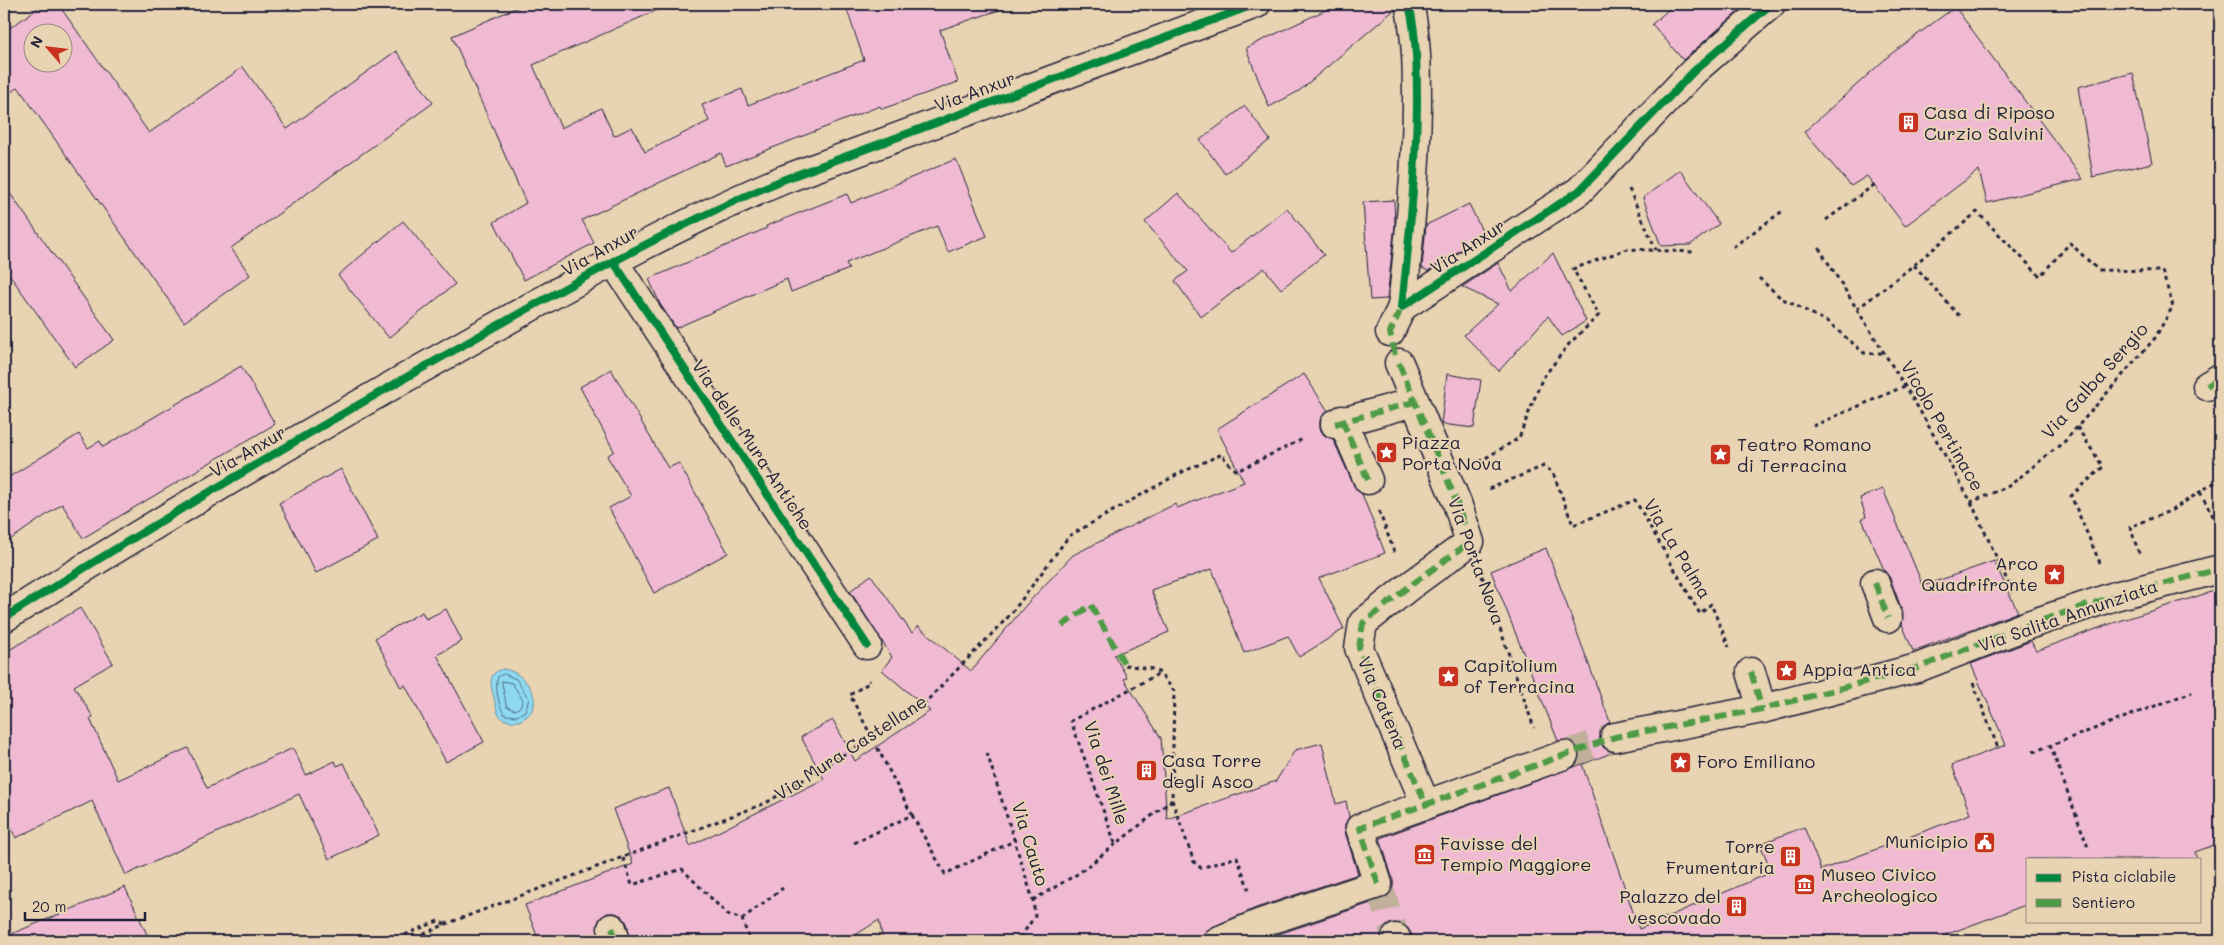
<svg xmlns="http://www.w3.org/2000/svg" width="2224" height="945" font-family="Mali,sans-serif">
  <rect width="100%" height="100%" fill="#e8d3b2"/>
  <filter id="ink" filterUnits="userSpaceOnUse"><feTurbulence type="fractalNoise" baseFrequency=".02" numOctaves="2"/><feDisplacementMap in="SourceGraphic" scale="10" xChannelSelector="R" yChannelSelector="G"/><feConvolveMatrix kernelMatrix="1 2 1 2 8 2 1 2 1" color-interpolation-filters="sRGB"/></filter>
  <g filter="url(#ink)">
    <!-- water -->
    <path fill="#8ed9ef" stroke="#6390a7" d="M503 669C519 670 540 692 533 708 530 715 525 718 519 721 495 723 498 711 493 694 490 682 489 673 503 669Z"/>
    <g fill="none" stroke-linecap="round" stroke-linejoin="round">
      <!-- shore -->
      <g stroke="#4d6b83" stroke-width="1">
        <path d="M504 674 516 679 529 699 525 711 517 716 505 715C499 708 494 685 498 677Z"/>
        <polygon points="502,681 512,683 523,700 520,707 515,710 507,707"/>
      </g>
    </g>
    <!-- building -->
    <g fill="#f0bad3" stroke="#22223b" fill-rule="evenodd">
      <path d="M44 4H58L149 133 243 67 287 129 396 51 433 103 231 248 250 275 184 322 18 87 4 97V32ZM32 32H62V62H32Z"/>
      <polygon points="525,4 671,4 533,65 561,128 601,108 614,136 632,127 645,152 709,121 702,105 742,89 748,105 864,60 845,4 1001,4 1002,9 940,30 958,82 882,109 880,106 726,166 721,153 582,220 594,243 524,280 494,222 526,203 452,36"/>
      <polygon points="1338,4 1394,4 1394,10 1299,91 1269,107 1246,48"/>
      <polygon points="1675,4 1747,4 1683,60 1652,24"/>
      <polygon points="1955,7 2083,179 1987,203 1979,170 1905,226 1867,176 1851,186 1804,132 1891,54"/>
      <polygon points="2133,73 2152,163 2093,177 2078,87"/>
      <polygon points="1245,106 1270,140 1225,174 1200,140"/>
      <polygon points="956,159 987,236 948,252 937,226 846,263 849,269 791,292 787,279 676,328 660,304 649,279 767,228 766,226 847,194 851,203"/>
      <polygon points="1680,170 1719,224 1690,245 1661,246 1643,198"/>
      <polygon points="4,185 114,340 75,367 4,267"/>
      <polygon points="1178,193 1231,253 1287,208 1324,255 1281,289 1264,268 1201,317 1175,281 1188,271 1145,222"/>
      <polygon points="1394,200 1395,224 1387,299 1370,300 1363,202"/>
      <polygon points="1469,204 1484,235 1428,271 1422,268 1426,225"/>
      <polygon points="403,221 455,284 389,338 338,275"/>
      <polygon points="1553,253 1586,321 1562,336 1548,316 1499,371 1464,335 1498,304 1462,287 1498,263 1512,291"/>
      <polygon points="241,366 275,424 83,538 62,504 4,544 4,480 79,434 88,448 100,441 103,447"/>
      <polygon points="611,369 668,468 679,463 728,553 654,593 609,508 631,496 607,456 614,451 580,387"/>
      <polygon points="1304,374 1328,411 1320,420 1320,429 1324,435 1333,439 1354,486 1362,494 1385,553 1319,578 1344,629 1299,657 1288,636 1244,653 1212,569 1151,590 1169,632 1114,655 1127,677 1124,679 1161,738 1167,819 1276,781 1295,750 1322,743 1336,804 1346,801 1349,817 1345,824 1345,832 1358,874 1256,908 1212,927 1205,932 1203,941 883,941 879,920 846,941 631,941 627,923 622,916 615,913 607,913 600,918 597,925 600,941 539,941 525,905 633,864 613,809 669,788 690,846 824,779 801,737 833,720 855,761 930,711 882,670 892,657 850,591 871,575 912,633 918,626 971,671 1026,605 1073,555 1175,504 1177,508 1244,482 1217,429"/>
      <polygon points="1447,374 1481,380 1474,428 1441,424"/>
      <polygon points="341,469 378,540 316,573 279,503"/>
      <polygon points="1883,489 1923,586 1994,561 2018,612 1913,651 1902,624 1903,613 1890,578 1884,570 1862,519 1866,517 1860,498"/>
      <polygon points="1546,548 1610,722 1604,726 1600,731 1600,740 1604,748 1614,752 1573,768 1579,758 1578,749 1574,743 1567,740 1558,741 1491,571"/>
      <polygon points="2220,589 2220,843 2195,852 2197,859 2028,859 2028,904 1929,941 1412,941 1411,933 1407,927 1399,923 1391,923 1385,927 1381,934 1381,941 1258,941 1383,899 1389,895 1393,888 1393,880 1380,838 1582,764 1639,929 1772,872 1760,844 1804,827 1821,870 1970,814 1952,765 2006,745 1971,664 2031,641 2036,651 2107,625"/>
      <polygon points="80,608 113,663 74,686 93,717 90,719 118,780 188,748 207,788 293,748 306,775 335,761 337,766 344,763 379,835 329,859 299,794 126,875 92,801 16,838 4,813 4,653"/>
      <polygon points="446,609 462,641 437,655 484,742 446,762 405,685 401,688 375,638 422,612 426,619"/>
      <polygon points="125,887 150,941 4,941 4,937"/>
    </g>
    <g fill="none" stroke-linecap="round" stroke-linejoin="round">
      <!-- minor-tunnel -->
      <g stroke="#c0b09a" stroke-width="28" stroke-dasharray="28 14" stroke-linecap="butt">
        <polyline points="1564,755 1615,737"/>
        <polyline points="1378,884 1396,938"/>
      </g>
      <defs>
        <g id="minor">
          <path d="M1409 4C1417 37 1417 72 1417 106 1416 174 1409 240 1402 307L1579 191 1694 71 1771 4"/>
          <polyline points="613,261 867,645"/>
          <polyline points="1390,332 1402,307"/>
          <polyline points="1399,363 1457,503 1470,542 1407,588 1363,623 1359,648 1426,805"/>
          <polyline points="2207,386 2220,378"/>
          <polyline points="1342,420 1368,480"/>
          <polyline points="1335,424 1414,402"/>
          <polyline points="1875,583 1888,618"/>
          <path d="M4 618C155 523 309 432 465 344 570 285 674 225 785 179L1256 4"/>
          <polyline points="1751,672 1762,709"/>
          <polyline points="1615,737 1762,709 1917,668 2028,625 2115,596 2220,569"/>
          <polyline points="612,928 616,941"/>
          <polyline points="1396,938 1397,941"/>
          <polyline points="1218,941 1261,923 1378,884 1360,828 1564,755"/>
        </g>
      </defs>
      <!-- minor casing -->
      <use href="#minor" stroke="#22223b" stroke-width="31"/>
      <!-- path -->
      <g stroke="#22223b" stroke-width="3" stroke-dasharray="4 4" stroke-linecap="butt">
        <polyline points="1629,189 1656,250"/>
        <polyline points="1826,220 1874,185"/>
        <polyline points="1733,247 1784,210"/>
        <polyline points="1819,248 1919,409 1971,502 2013,593"/>
        <polyline points="1914,265 1961,318"/>
        <polyline points="1759,278 1781,298 1828,322 1864,353 1884,353"/>
        <polyline points="1857,309 1914,265 1977,212 2040,276 2070,243 2098,270 2162,271 2173,306 2155,338 2065,441 2009,486 1971,502"/>
        <polyline points="1813,426 1905,386"/>
        <polyline points="2077,427 2103,467 2071,496 2100,563"/>
        <polyline points="1479,462 1519,438 1542,379 1569,344 1599,315 1573,269 1627,249 1693,252"/>
        <polyline points="1489,489 1544,466 1553,473 1573,525 1635,500 1700,614 1711,604 1729,647"/>
        <polyline points="2200,492 2220,529"/>
        <polyline points="1379,511 1395,554"/>
        <polyline points="2139,553 2130,527 2172,510 2220,479"/>
        <polyline points="1482,576 1534,728"/>
        <polyline points="1125,665 1152,669 1160,673 1174,691 1172,800 1194,862 1201,868 1237,857 1249,890"/>
        <polyline points="1973,683 1998,748"/>
        <polyline points="868,730 850,695 870,682 869,680"/>
        <polyline points="2050,745 2089,850"/>
        <polyline points="2033,752 2192,692"/>
        <polyline points="987,753 1033,900 1035,916 1020,938 1020,941"/>
        <polyline points="912,815 945,874 1016,840"/>
        <polyline points="854,843 912,815 877,747"/>
        <polyline points="1115,843 1071,721 1160,673"/>
        <polyline points="623,858 632,885 682,869 727,914 742,919 750,941"/>
        <polyline points="1033,900 1079,873 1172,800"/>
        <polyline points="742,919 783,888"/>
        <polyline points="390,941 438,921 445,924"/>
        <polyline points="409,941 446,924 766,803 922,706 1011,614 1069,536 1178,474 1222,454 1226,461 1237,471 1303,439"/>
      </g>
      <!-- minor -->
      <use href="#minor" stroke="#e8d3b2" stroke-width="28"/>
      <!-- quiet -->
      <g stroke="#4d9b45" stroke-width="6" stroke-dasharray="12 6" stroke-linecap="butt">
        <polyline points="1395,355 1390,332 1402,307"/>
        <polyline points="1399,363 1457,503 1470,542 1407,588 1363,623 1359,648 1426,805"/>
        <polyline points="2207,386 2220,378"/>
        <polyline points="1342,420 1368,480"/>
        <polyline points="1335,424 1414,402"/>
        <polyline points="1875,583 1888,618"/>
        <polyline points="1062,626 1091,605 1125,665"/>
        <polyline points="1751,672 1762,709"/>
        <polyline points="1378,884 1360,828 1615,737 1762,709 1917,668 2028,625 2115,596 2220,569"/>
        <polyline points="612,928 616,941"/>
      </g>
      <defs>
        <g id="cycleway">
          <path d="M1409 4C1417 37 1417 72 1417 106 1416 174 1409 240 1402 307L1579 191 1694 71 1771 4"/>
          <polyline points="613,261 867,645"/>
          <path d="M4 618C155 523 309 432 465 344 570 285 674 225 785 179L1256 4"/>
        </g>
      </defs>
      <!-- cycleway casing -->
      <use href="#cycleway" stroke="#e8d3b2" stroke-width="11"/>
      <!-- cycleway -->
      <use href="#cycleway" stroke="#00873e" stroke-width="8"/>
    </g>
  </g>
  <!-- icons -->
  <defs>
    <symbol id="building-square" viewBox="-11 -11 22 22"><rect x="-9" y="-9" width="18" height="18" rx="4" fill="#c8321e" stroke="#e8d3b2"/><path d="M-4-6H4V6H1V3H-1V6H-4ZM-2.5-4.3h1.7v1.8h-1.7ZM.8-4.3h1.7v1.8H.8ZM-2.5-1h1.7V.8h-1.7ZM.8-1h1.7V.8H.8Z" fill="#fff"/></symbol>
    <symbol id="sight-square" viewBox="-11 -11 22 22"><rect x="-9" y="-9" width="18" height="18" rx="4" fill="#c8321e" stroke="#e8d3b2"/><path d="M0-6L1.8-2.2L6-1.7L2.9 1.2L3.7 5.4L0 3.3L-3.7 5.4L-2.9 1.2L-6-1.7L-1.8-2.2Z" fill="#fff"/></symbol>
    <symbol id="civic-square" viewBox="-11 -11 22 22"><rect x="-9" y="-9" width="18" height="18" rx="4" fill="#c8321e" stroke="#e8d3b2"/><path d="M-.6-6.5H3V-4.5H.6V-3L4-1V1h2V6H-6V1h2V-1L-.6-3ZM-1.2 2.5V6h2.4V2.5Z" fill="#fff"/></symbol>
    <symbol id="museum-square" viewBox="-11 -11 22 22"><rect x="-9" y="-9" width="18" height="18" rx="4" fill="#c8321e" stroke="#e8d3b2"/><path d="M0-6L6-3V-2H-6V-3ZM-5-1h2V3h-2ZM-1-1h2V3h-2ZM3-1h2V3H3ZM-6 4H6V6H-6Z" fill="#fff"/></symbol>
  </defs>
  <g fill-rule="evenodd">
    <use href="#building-square" x="1896" y="110" width="25" height="25"/>
    <use href="#sight-square" x="1374" y="440" width="25" height="25"/>
    <use href="#sight-square" x="1708" y="442" width="25" height="25"/>
    <use href="#sight-square" x="2042" y="562" width="25" height="25"/>
    <use href="#sight-square" x="1774" y="658" width="25" height="25"/>
    <use href="#sight-square" x="1436" y="664" width="25" height="25"/>
    <use href="#sight-square" x="1668" y="750" width="25" height="25"/>
    <use href="#building-square" x="1134" y="758" width="25" height="25"/>
    <use href="#civic-square" x="1972" y="830" width="25" height="25"/>
    <use href="#museum-square" x="1412" y="842" width="25" height="25"/>
    <use href="#building-square" x="1778" y="844" width="25" height="25"/>
    <use href="#museum-square" x="1792" y="872" width="25" height="25"/>
    <use href="#building-square" x="1724" y="894" width="25" height="25"/>
  </g>
  <g text-anchor="middle" stroke-width="4" stroke-linejoin="round" paint-order="stroke">
    <!-- street labels -->
    <g font-size="18" fill="#22223b" stroke="#e8d3b2">
      <text transform="translate(975 92) rotate(-20)" y="6">Via Anxur</text>
      <text transform="translate(1468 247) rotate(-33)" y="6">Via Anxur</text>
      <text transform="translate(600 251) rotate(-29)" y="6">Via Anxur</text>
      <text transform="translate(2095 381) rotate(-48)" y="6">Via Galba Sergio</text>
      <text transform="translate(1942 426) rotate(60)" y="6">Vicolo Pertinace</text>
      <text transform="translate(752 445) rotate(56)" y="6">Via delle Mura Antiche</text>
      <text transform="translate(248 452) rotate(-30)" y="6">Via Anxur</text>
      <text transform="translate(1677 549) rotate(59)" y="6">Via La Palma</text>
      <text transform="translate(1476 561) rotate(70)" y="6">Via Porta Nova</text>
      <text transform="translate(2068 616) rotate(-19)" y="6">Via Salita Annunziata</text>
      <text transform="translate(1382 703) rotate(67)" y="6">Via Catena</text>
      <text transform="translate(851 748) rotate(-33)" y="6">Via Mura Castellane</text>
      <text transform="translate(1106 773) rotate(72)" y="6">Via dei Mille</text>
      <text transform="translate(1030 844) rotate(73)" y="6">Via Cauto</text>
    </g>
    <!-- poi labels -->
    <g font-size="18" fill="#22223b" stroke="#e8d3b2" text-anchor="start">
      <text x="1924" y="119">Casa di Riposo<tspan x="1924" dy="21">Curzio Salvini</tspan></text>
      <text x="1402" y="449">Piazza<tspan x="1402" dy="21">Porta Nova</tspan></text>
      <text x="1737" y="451">Teatro Romano<tspan x="1737" dy="21">di Terracina</tspan></text>
      <text x="2038" y="570" text-anchor="end">Arco<tspan x="2038" dy="21">Quadrifronte</tspan></text>
      <text x="1464" y="672">Capitolium<tspan x="1464" dy="21">of Terracina</tspan></text>
      <text x="1802" y="676">Appia Antica</text>
      <text x="1162" y="767">Casa Torre<tspan x="1162" dy="21">degli Asco</tspan></text>
      <text x="1697" y="768">Foro Emiliano</text>
      <text x="1968" y="848" text-anchor="end">Municipio</text>
      <text x="1440" y="850">Favisse del<tspan x="1440" dy="21">Tempio Maggiore</tspan></text>
      <text x="1775" y="853" text-anchor="end">Torre<tspan x="1775" dy="21">Frumentaria</tspan></text>
      <text x="1821" y="881">Museo Civico<tspan x="1821" dy="21">Archeologico</tspan></text>
      <text x="1721" y="903" text-anchor="end">Palazzo del<tspan x="1721" dy="21">vescovado</tspan></text>
    </g>
  </g>
  <!-- margin -->
  <rect width="2224" height="945" fill="none" stroke="#e8d3b2" stroke-width="20"/>
  <rect x="10" y="10" width="2204" height="925" fill="none" stroke="#22223b" stroke-width="2" filter="url(#ink)"/>
  <!-- legend -->
  <rect x="2026" y="858" width="175" height="65" fill="#e8d3b2" stroke="#998c82"/>
  <rect x="2036" y="874" width="25" height="8" fill="#00873e" stroke="#998c82"/>
  <text x="2072" y="882" font-size="15" fill="#22223b">Pista ciclabile</text>
  <rect x="2036" y="899" width="25" height="8" fill="#4d9b45" stroke="#998c82"/>
  <text x="2072" y="908" font-size="15" fill="#22223b">Sentiero</text>
  <!-- north arrow -->
  <g transform="translate(48 48) rotate(298)"><circle r="24" fill="#e8d3b2" stroke="#998c82"/>
  <path d="M0-4L9 19L0 12L-9 19Z" fill="#c8321e"/>
  <text y="-8" font-size="14" font-weight="bold" text-anchor="middle" fill="#22223b">N</text>
  </g>
  <!-- scale -->
  <path d="M25 912v8h120v-8" fill="none" stroke="#22223b" stroke-width="2.5"/>
  <text x="32" y="912" font-size="15" fill="#22223b" stroke="#e8d3b2" stroke-width="4" paint-order="stroke">20 m</text>
</svg>
